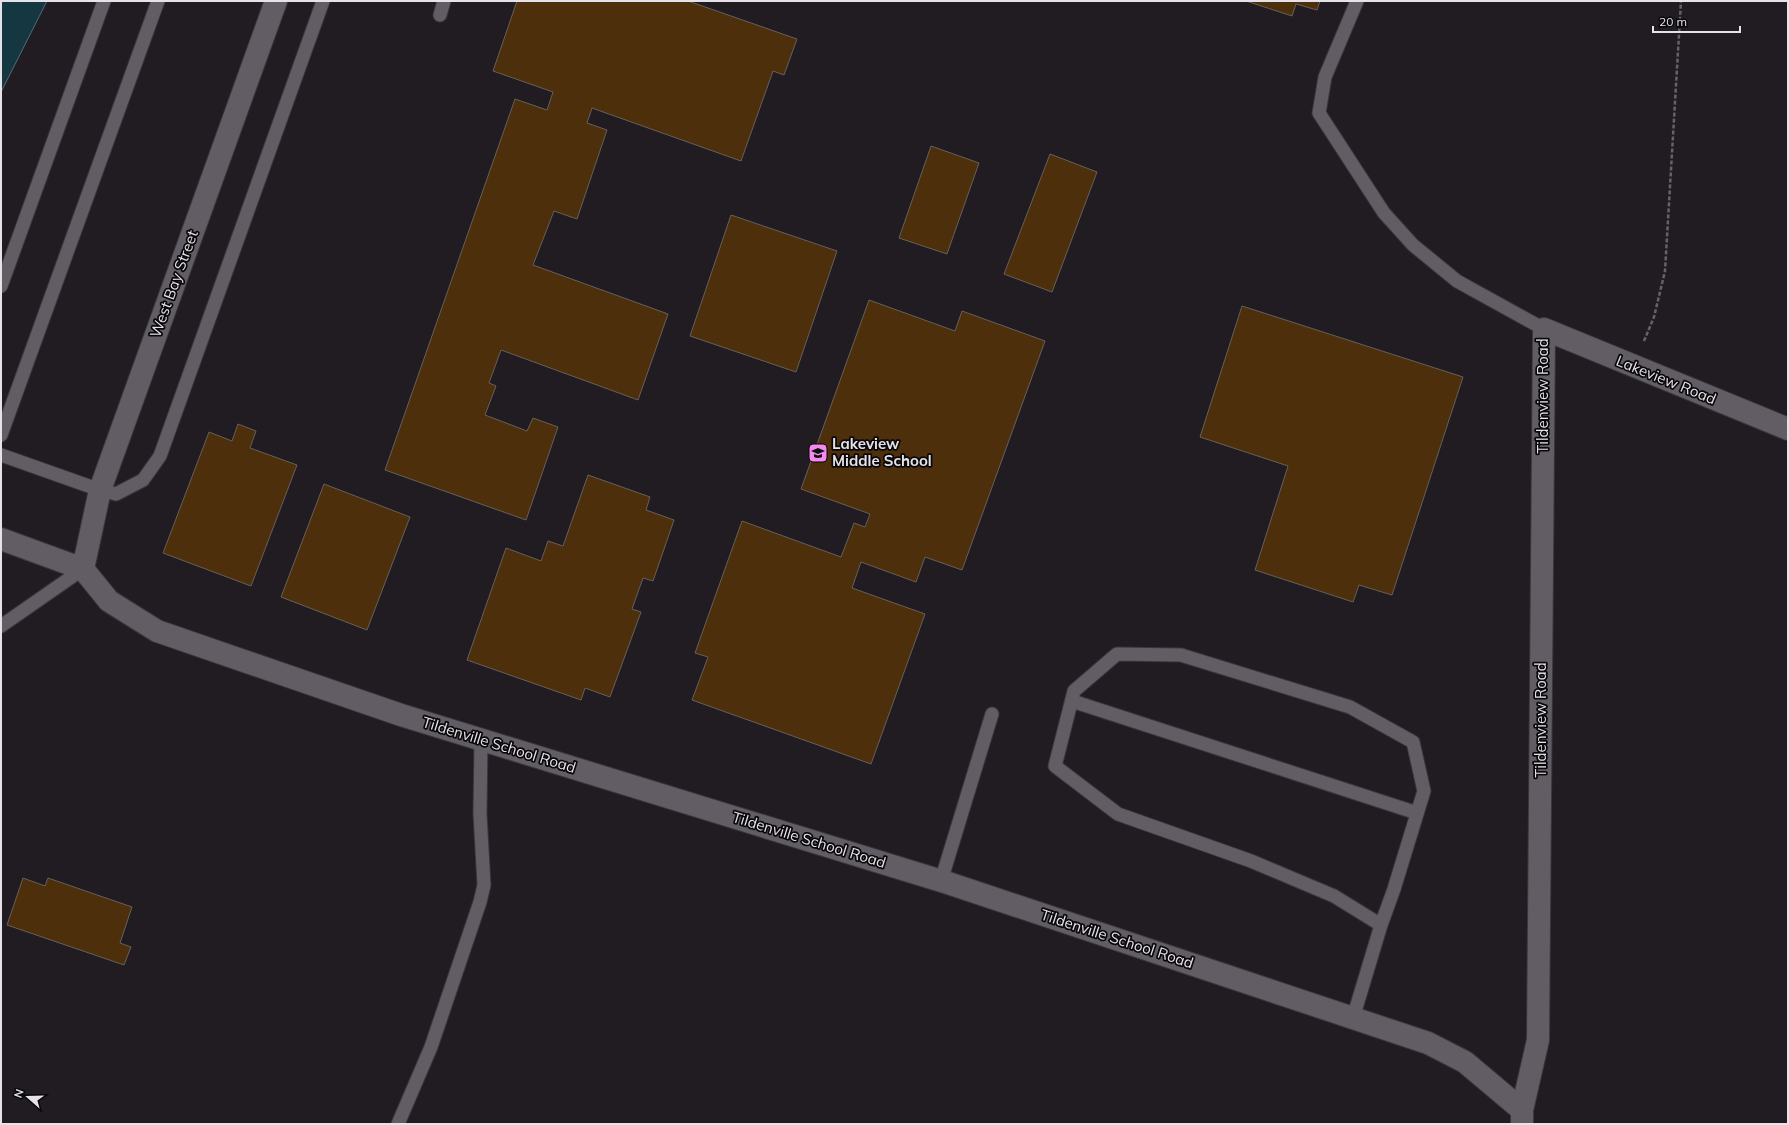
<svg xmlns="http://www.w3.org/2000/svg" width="1789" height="1125" font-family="Mulish,sans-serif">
  <rect width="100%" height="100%" fill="#211c22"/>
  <!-- water -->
  <polygon fill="#143742" stroke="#536b74" points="1,1 47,1 1,92"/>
  <!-- building -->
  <g fill="#4d2f0b" stroke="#67605a">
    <polygon points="517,1 688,1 797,39 784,75 773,71 741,161 592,108 587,123 607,130 577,219 554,211 533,265 668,314 638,400 501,350 489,383 496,386 485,415 527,431 533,418 558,427 526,520 385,470 515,99 547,110 553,92 493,71"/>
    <polygon points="1246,1 1320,1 1317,10 1296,4 1292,16"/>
    <polygon points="931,146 979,163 947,254 899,238"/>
    <polygon points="1050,154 1097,172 1052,292 1004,274"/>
    <polygon points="731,215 837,251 796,372 690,336"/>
    <polygon points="869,300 955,331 962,311 1045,341 962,570 925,557 916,582 861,562 852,588 925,614 871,764 692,700 708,657 695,653 742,521 841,557 854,523 865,527 870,514 801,489"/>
    <polygon points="1242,306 1463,377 1392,595 1359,585 1353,602 1255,570 1288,466 1200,437"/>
    <polygon points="238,424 256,431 250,448 297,465 251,586 163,553 209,432 232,441"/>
    <polygon points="588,475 650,497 646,510 674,520 653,581 643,578 632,609 641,612 610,697 585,688 581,700 467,660 506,548 541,561 548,541 563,546"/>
    <polygon points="324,484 410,517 367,630 281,597"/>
    <polygon points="23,878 45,886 48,878 132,907 120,943 131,947 124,965 7,925"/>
  </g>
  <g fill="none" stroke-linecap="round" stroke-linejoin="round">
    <defs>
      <g id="service">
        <polyline points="1357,1 1325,77 1319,113 1384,213 1413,245 1457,281 1544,329"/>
        <polyline points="440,15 444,1"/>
        <polyline points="1,286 104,1"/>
        <polyline points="1,435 158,1"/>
        <polyline points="1,455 100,490 116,494 143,480 160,456 323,1"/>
        <polyline points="1,626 83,569"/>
        <polyline points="1072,701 1417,813"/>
        <polyline points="941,881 992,714"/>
        <polyline points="1353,1018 1381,925 1394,889 1424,791 1413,742 1350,707 1181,655 1117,654 1074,691 1055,766 1118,814 1251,861 1334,896 1381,925"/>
        <polyline points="398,1124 431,1047 480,902 484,885 480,814 481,740"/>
      </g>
      <g id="minor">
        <polyline points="1,539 83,569"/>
        <polyline points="83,569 109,601 157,631 401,715 948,883 1428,1043 1465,1062 1522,1110"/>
        <polyline points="83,569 100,490 276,1"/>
        <polyline points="1522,1123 1522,1110 1538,1040 1544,329 1788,429"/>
      </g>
    </defs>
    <!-- service casing -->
    <use href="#service" stroke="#3a373c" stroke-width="15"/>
    <!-- minor casing -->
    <use href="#minor" stroke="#3a373c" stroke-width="24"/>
    <!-- path -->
    <polyline stroke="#676268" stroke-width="2.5" stroke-dasharray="4 2" stroke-linecap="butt" points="1644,341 1654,317 1665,271 1681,1"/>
    <!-- service -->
    <use href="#service" stroke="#625d64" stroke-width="13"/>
    <!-- minor -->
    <use href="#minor" stroke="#625d64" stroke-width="22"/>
  </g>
  <!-- icons -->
  <defs>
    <symbol id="school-square" viewBox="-11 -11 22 22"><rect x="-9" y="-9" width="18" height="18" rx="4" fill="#f489f0" stroke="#09070a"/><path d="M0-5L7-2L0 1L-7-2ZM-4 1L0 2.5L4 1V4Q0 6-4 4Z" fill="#111"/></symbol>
  </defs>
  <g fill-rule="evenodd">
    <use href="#school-square" x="807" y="442" width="22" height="22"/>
  </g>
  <g text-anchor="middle" stroke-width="3.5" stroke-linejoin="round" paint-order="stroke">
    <!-- street labels -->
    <g font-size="15" fill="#e6e3e8" stroke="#09070a">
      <text transform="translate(174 284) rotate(-70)" y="5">West Bay Street</text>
      <text transform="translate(1666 380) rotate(22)" y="5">Lakeview Road</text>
      <text transform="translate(1543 396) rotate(-90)" y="5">Tildenview Road</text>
      <text transform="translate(1541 720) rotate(-90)" y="5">Tildenview Road</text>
      <text transform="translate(499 745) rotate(17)" y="5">Tildenville School Road</text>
      <text transform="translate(809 840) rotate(17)" y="5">Tildenville School Road</text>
      <text transform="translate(1117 939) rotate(18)" y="5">Tildenville School Road</text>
    </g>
    <!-- poi labels -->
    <g font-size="15" font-weight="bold" fill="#e6e3e8" stroke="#09070a" text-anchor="start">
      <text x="832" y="449">Lakeview<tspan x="832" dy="17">Middle School</tspan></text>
    </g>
  </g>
  <!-- border -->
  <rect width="1789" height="1125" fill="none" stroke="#e6e3e8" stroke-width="4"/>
  <!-- north arrow -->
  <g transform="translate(28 1097) rotate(290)" stroke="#09070a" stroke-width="3" paint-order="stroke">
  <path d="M0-3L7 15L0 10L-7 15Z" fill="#e6e3e8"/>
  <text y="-6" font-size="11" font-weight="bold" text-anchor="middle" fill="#e6e3e8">N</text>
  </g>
  <!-- scale -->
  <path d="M1653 26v6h87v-6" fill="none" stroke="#e6e3e8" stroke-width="2"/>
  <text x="1659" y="26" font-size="12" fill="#e6e3e8" stroke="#09070a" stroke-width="3" paint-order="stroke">20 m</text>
</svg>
